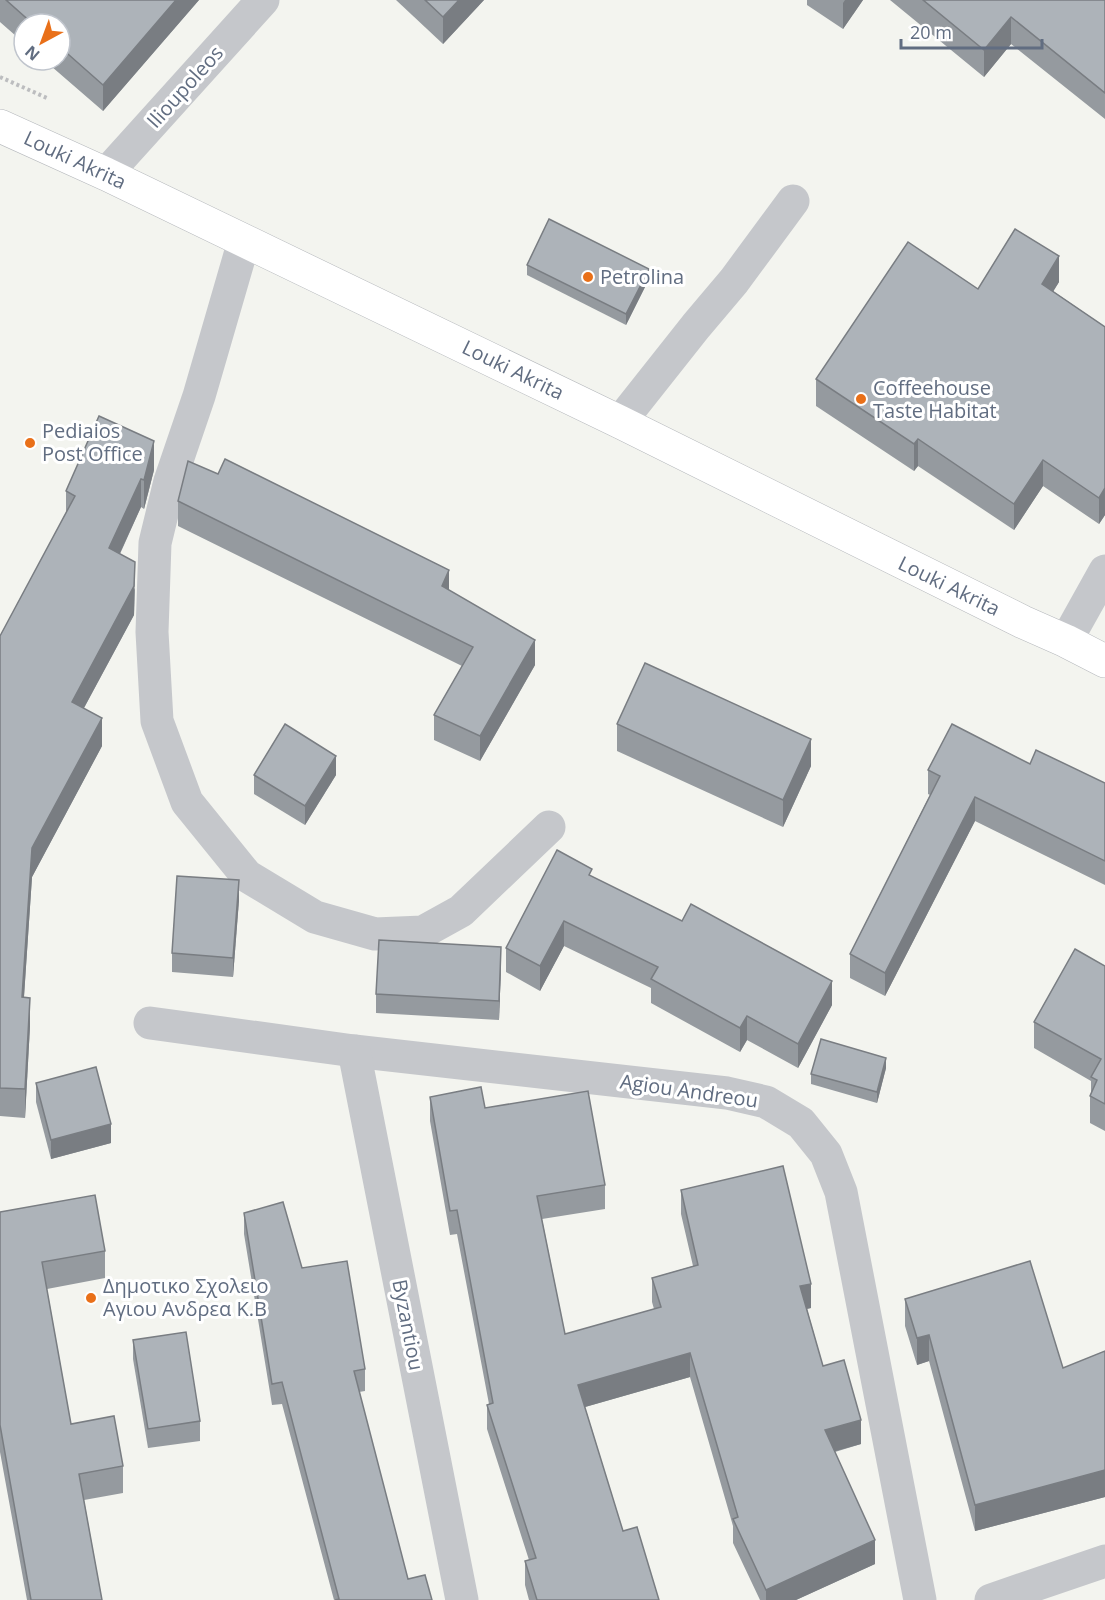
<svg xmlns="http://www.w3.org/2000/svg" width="1105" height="1600" font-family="'Open Sans',sans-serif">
  <rect width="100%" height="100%" fill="#f3f4ef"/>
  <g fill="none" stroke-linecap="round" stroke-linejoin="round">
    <defs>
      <polyline id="major" points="0,126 106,174 620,422 1023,622 1066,641 1105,661"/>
    </defs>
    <!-- major casing -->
    <use href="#major" stroke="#b5b8bc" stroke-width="34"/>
    <!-- path -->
    <polyline stroke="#bcbdbf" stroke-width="4" stroke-dasharray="3 3" stroke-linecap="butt" points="0,77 47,98"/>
    <!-- minor -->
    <g stroke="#c5c7cb" stroke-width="33">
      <polyline points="106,174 263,0"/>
      <polyline points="244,241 199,396 170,481 155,543 152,632 157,721 187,802 247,876 315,917 375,934 423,932 461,911 549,827"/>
      <polyline points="620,422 696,326 734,281 793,201"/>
      <polyline points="1066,641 1105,571"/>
      <polyline points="150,1023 354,1051 727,1093 766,1102 801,1123 826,1154 841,1192 920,1600"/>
      <polyline points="354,1051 462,1600"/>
      <polyline points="991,1600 1105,1561"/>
    </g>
    <!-- major -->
    <use href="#major" stroke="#fff" stroke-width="33"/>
  </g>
  <!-- wall -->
  <g fill="#959a9f">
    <polygon points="0,0 199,0 103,111 44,60 60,60 60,24 24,24 24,43 0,22"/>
    <polygon points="396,0 484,0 443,44"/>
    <polygon points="807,0 863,0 843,29 807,5"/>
    <polygon points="890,0 1105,0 1105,119 1011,44 984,77"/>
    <polygon points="527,265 649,279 626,325 527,275"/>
    <polygon points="1059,282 1053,291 1105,327 1105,515 1099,524 1043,486 1014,530 918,466 914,471 816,406 816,379 978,289"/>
    <polygon points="154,470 144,509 141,507 120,554 135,590 134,615 84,708 102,746 32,877 24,997 30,1026 25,1118 0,1116 0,636 66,514 66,491"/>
    <polygon points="218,474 449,590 535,665 480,761 434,740 434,715 462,666 178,526 178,501"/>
    <polygon points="617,724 811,766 783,827 617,751"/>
    <polygon points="1030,764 1105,783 1105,885 975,821 885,996 850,978 850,954 930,795 928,794 928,770"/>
    <polygon points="254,775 336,775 305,825 254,794"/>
    <polygon points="592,877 682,921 832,1005 798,1068 747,1040 740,1052 651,1003 651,988 564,946 540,991 506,972 506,948"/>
    <polygon points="239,900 233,977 172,972 172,953"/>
    <polygon points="501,966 499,1020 376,1013 376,994"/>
    <polygon points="1105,966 1105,1131 1090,1123 1090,1096 1091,1093 1091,1081 1034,1048 1034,1022"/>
    <polygon points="886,1068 877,1103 811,1084 811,1074"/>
    <polygon points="36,1083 111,1143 51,1159 36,1102"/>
    <polygon points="430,1097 485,1108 605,1185 605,1209 542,1219 565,1334 654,1309 652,1302 652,1278 693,1266 681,1214 681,1190 811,1308 807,1309 823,1366 861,1444 835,1452 875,1564 796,1600 760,1600 733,1543 733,1526 690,1377 585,1407 623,1531 659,1600 529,1600 525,1585 525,1561 529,1560 487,1429 487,1405 489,1404 457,1234 450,1235 430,1121"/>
    <polygon points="0,1212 105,1251 105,1278 47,1289 71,1424 123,1466 123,1493 84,1500 102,1600 27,1600 0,1452"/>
    <polygon points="244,1213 302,1268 365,1369 365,1391 359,1392 408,1579 334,1600 282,1404 272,1405 244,1234"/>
    <polygon points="905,1299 1063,1368 1105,1351 1105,1497 975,1531 929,1361 917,1365 905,1326"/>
    <polygon points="133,1340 200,1421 200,1441 148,1448 133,1359"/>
  </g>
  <!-- shaded-wall -->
  <g fill="#797d82">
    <polygon points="176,0 199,0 103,111 103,85"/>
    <polygon points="459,0 484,0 443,44 443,17"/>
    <polygon points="845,0 863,0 843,29 843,3"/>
    <polygon points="1011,17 1011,44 984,77 984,50"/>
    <polygon points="1059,256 1059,282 1042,310 1042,284"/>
    <polygon points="649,269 649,279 626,325 626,314"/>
    <polygon points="918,439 918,466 914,471 914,444"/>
    <polygon points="154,441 154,470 144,509 144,480"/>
    <polygon points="1043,460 1043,486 1014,530 1014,504"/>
    <polygon points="141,479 141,507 109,577 109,548"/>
    <polygon points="1105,488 1105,515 1099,524 1099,498"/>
    <polygon points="135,562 134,615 72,730 72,702"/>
    <polygon points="449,570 449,595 442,586"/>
    <polygon points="535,640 535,665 480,761 480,736"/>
    <polygon points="102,718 102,746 32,877 22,1026 22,997 32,848"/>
    <polygon points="811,739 811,766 783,827 783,800"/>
    <polygon points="336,756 336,775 305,825 305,806"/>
    <polygon points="975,797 975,821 885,996 885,973"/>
    <polygon points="239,880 239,900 233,977 233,958"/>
    <polygon points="564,921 564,946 540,991 540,966"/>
    <polygon points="501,947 501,966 499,1020 499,1001"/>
    <polygon points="832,981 832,1005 798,1068 798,1044"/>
    <polygon points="30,998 30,1026 25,1118 25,1089"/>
    <polygon points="747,1016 747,1040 740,1052 740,1028"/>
    <polygon points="886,1058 886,1068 877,1103 877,1092"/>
    <polygon points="111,1124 111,1143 51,1159 51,1140"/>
    <polygon points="811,1284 811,1308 800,1310 800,1286"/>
    <polygon points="929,1335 929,1361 917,1365 917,1338"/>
    <polygon points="690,1353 690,1377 578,1409 578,1385"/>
    <polygon points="861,1420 861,1444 825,1454 825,1430"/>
    <polygon points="1105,1470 1105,1497 975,1531 975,1505"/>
    <polygon points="875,1540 875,1564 796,1600 766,1600 766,1590"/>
  </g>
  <!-- building -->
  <g fill="#adb3b9" stroke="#797d82" stroke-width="1.5">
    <polygon points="6,0 176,0 103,85 60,47 60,24 33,24"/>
    <polygon points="425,0 459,0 443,17"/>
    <polygon points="923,0 1105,0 1105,93 1011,17 984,50"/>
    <polygon points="549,219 649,269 626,314 527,265"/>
    <polygon points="1015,229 1059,256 1042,284 1105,327 1105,488 1099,498 1043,460 1014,504 918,439 914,444 816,379 908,242 978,289"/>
    <polygon points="99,416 154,441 144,480 141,479 109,548 135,562 134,586 72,702 102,718 32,848 22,997 30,998 25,1089 0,1088 0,636 75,496 66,491"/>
    <polygon points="225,459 449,570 442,586 535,640 480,736 434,715 473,647 178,501 188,461 218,474"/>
    <polygon points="645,663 811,739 783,800 617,724"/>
    <polygon points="285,724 336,756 305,806 254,775"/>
    <polygon points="952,724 1030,764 1036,750 1105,783 1105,861 975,797 885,973 850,954 940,776 928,770"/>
    <polygon points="557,850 592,869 589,875 682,921 691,904 832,981 798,1044 747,1016 740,1028 651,979 658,967 564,921 540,966 506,948"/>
    <polygon points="177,876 239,880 233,958 172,953"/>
    <polygon points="379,940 501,947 499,1001 376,994"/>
    <polygon points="1075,949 1105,966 1105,1104 1090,1096 1097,1080 1091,1077 1101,1059 1034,1022"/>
    <polygon points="821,1039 886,1058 877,1092 811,1074"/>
    <polygon points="96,1067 111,1124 51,1140 36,1083"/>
    <polygon points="481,1087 485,1108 588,1091 605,1185 537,1196 565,1334 661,1307 652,1278 698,1265 681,1190 783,1166 811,1284 800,1286 823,1366 844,1360 861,1420 825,1430 875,1540 766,1590 733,1519 738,1517 690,1353 578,1385 623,1531 637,1527 659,1600 537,1600 525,1561 536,1558 487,1405 493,1403 457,1210 450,1211 430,1097"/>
    <polygon points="95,1195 105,1251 42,1262 71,1424 114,1416 123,1466 79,1474 102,1600 31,1600 0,1425 0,1212"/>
    <polygon points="283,1202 302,1268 347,1261 365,1369 354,1371 408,1579 425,1575 432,1600 335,1600 339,1599 282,1382 272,1384 244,1213"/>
    <polygon points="1030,1261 1063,1368 1105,1351 1105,1470 975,1505 929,1335 917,1338 905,1299"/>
    <polygon points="186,1332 200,1421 148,1429 133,1340"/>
  </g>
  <!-- markers -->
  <g fill="#e97019" stroke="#fff" stroke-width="2">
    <circle cx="588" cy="277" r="6"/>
    <circle cx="861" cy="399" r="6"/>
    <circle cx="30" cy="443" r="6"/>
    <circle cx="91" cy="1298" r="6"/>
  </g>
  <g text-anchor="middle" stroke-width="6" stroke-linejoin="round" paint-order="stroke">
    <!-- street labels -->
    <g font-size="20" fill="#616d81" stroke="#fff">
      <text transform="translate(185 87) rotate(-48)" y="7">Ilioupoleos</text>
      <text transform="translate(75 160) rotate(25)" y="7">Louki Akrita</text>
      <text transform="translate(513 370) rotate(26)" y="7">Louki Akrita</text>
      <text transform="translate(949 586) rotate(26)" y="7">Louki Akrita</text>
      <text transform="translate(689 1091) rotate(8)" y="7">Agiou Andreou</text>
      <text transform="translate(408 1325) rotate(79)" y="7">Byzantiou</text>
    </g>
    <!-- poi labels -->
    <g font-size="20" fill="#616d81" stroke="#fff" text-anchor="start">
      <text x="600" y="284">Petrolina</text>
      <text x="873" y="395">Coffeehouse<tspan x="873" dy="23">Taste Habitat</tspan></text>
      <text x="42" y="438">Pediaios<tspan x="42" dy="23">Post Office</tspan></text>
      <text x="103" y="1293">Δημοτικο Σχολειο<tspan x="103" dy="23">Αγιου Ανδρεα Κ.Β</tspan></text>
    </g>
  </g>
  <!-- north arrow -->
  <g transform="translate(42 42) rotate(221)"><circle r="28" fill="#ffffff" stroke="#c0c5cd" stroke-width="1.5"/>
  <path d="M0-4.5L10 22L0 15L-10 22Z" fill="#e97019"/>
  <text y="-9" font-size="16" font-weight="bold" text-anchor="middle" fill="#616d81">N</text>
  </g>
  <!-- scale -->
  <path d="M901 39v9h141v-9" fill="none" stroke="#616d81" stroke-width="3"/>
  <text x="910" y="39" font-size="18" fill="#616d81" stroke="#ffffff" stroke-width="4.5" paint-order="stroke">20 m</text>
</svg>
